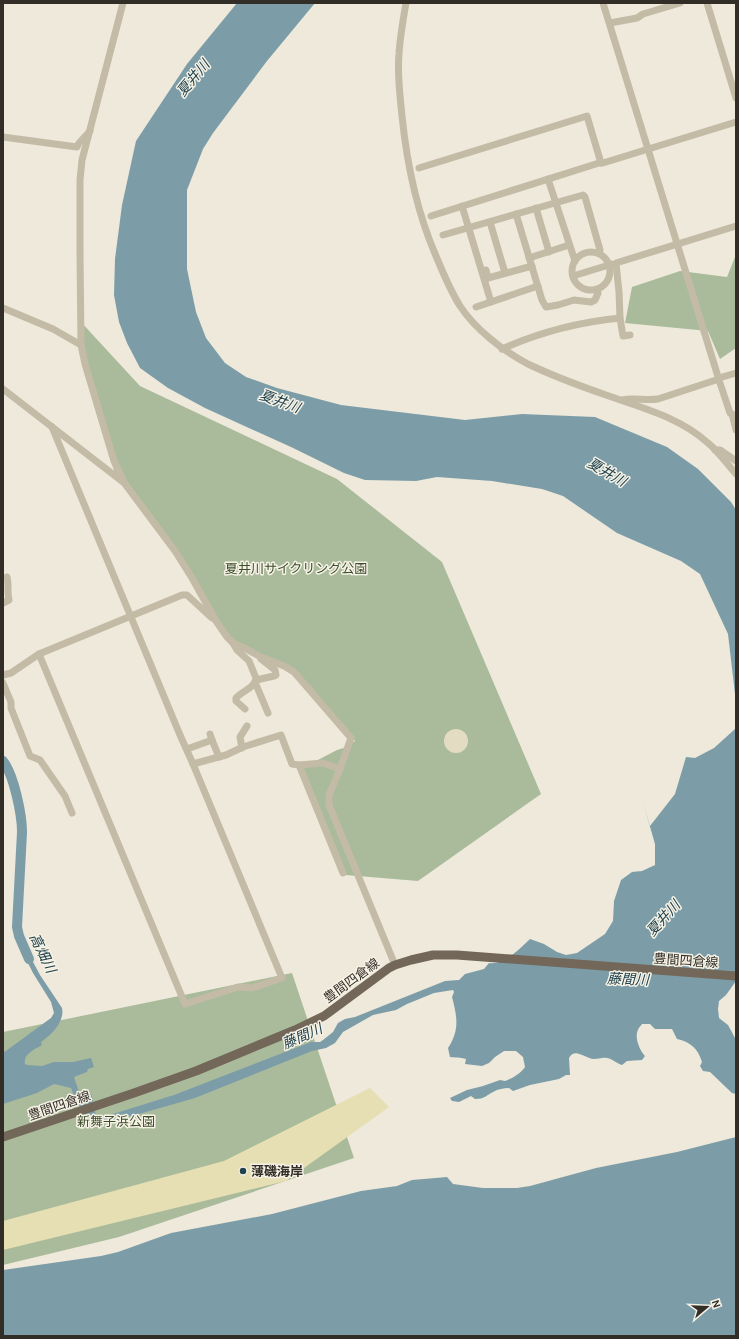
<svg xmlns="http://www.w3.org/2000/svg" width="739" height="1339" font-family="Karla,'Noto Sans JP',sans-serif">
  <rect width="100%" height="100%" fill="#eee9da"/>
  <!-- green -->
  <g fill="#aabb9c">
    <polygon points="735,257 736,258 736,348 720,359 708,331 625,323 632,287 680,271 727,277"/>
    <polygon points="80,321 140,386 337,479 442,562 541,794 418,881 346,875 301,763 316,761 337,750 347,747 355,741 294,672 233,646 175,552 115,474 83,362"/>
    <polygon points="292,973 354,1158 119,1237 3,1265 3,1032"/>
  </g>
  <!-- sand -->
  <polygon fill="#e6dfb3" points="370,1088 389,1107 286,1181 3,1250 3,1221 224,1161"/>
  <!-- plaza -->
  <circle fill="#e4dcc2" cx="456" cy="741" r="12"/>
  <!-- water -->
  <g fill="#7c9da8">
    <path d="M237 3H315L267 61 213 133 203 149 187 190V269L196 312 206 338 225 363 246 377 277 388 341 405 465 420 522 414 595 417 667 447 698 469 731 502 736 510V981L726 995 719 1001 718 1009 719 1018 728 1025 735 1038 736 1094 732 1093 710 1072 703 1071 700 1066 702 1062C698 1049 691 1042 677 1039L672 1029H655L650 1024H642C641 1026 638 1028 638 1030 634 1037 640 1051 645 1056L642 1060 627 1061 622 1065C616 1063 613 1059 607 1058 603 1057 598 1059 594 1059 585 1059 575 1047 569 1058L570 1075H566L559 1079 530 1085 513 1091 509 1088C504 1088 498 1089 493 1092 485 1096 485 1099 475 1099L471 1096 459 1102 452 1101 450 1098 467 1090 483 1086 500 1080 505 1081C513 1078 520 1074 525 1067L523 1057 516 1051H504L495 1057 489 1063 482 1066 465 1064 466 1059C460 1057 455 1058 450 1057L448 1048C460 1030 457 1016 452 997L454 992 453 990 434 993 407 1004 396 1010 373 1015 343 1032 335 1043 326 1048 312 1051 195 1098 104 1124 96 1125 93 1128 88 1125 81 1107 77 1103 71 1088 54 1084 37 1093 3 1104V1053L51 1018 54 1013 51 1002 33 973 21 949 25 947 40 975 62 1008C65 1022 51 1035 41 1042L42 1045C34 1050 23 1054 25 1064L27 1065 42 1066 54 1062H73L91 1058 94 1067 88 1069 87 1072 74 1077 81 1098 91 1094 93 1100 92 1104 97 1117 100 1118 174 1095 311 1042H320L323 1040 333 1032 338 1023 345 1019 355 1017 445 981 459 980 465 974 484 969 489 963C505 965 519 949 530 939L544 944 557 952 566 955 577 953 605 934 613 921 614 901 621 880 632 872 642 871 655 865V844L642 799 650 826 675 794 686 757 695 758 714 748 735 729V694L728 634 700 574 681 561 617 533 563 496 542 489 492 481 437 477 416 481 365 480 344 473 291 447 205 408 168 388 140 368 127 343 119 322 114 295 115 259 122 205 136 141 187 64Z"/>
    <polygon points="736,1137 736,1336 3,1336 3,1270 101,1256 118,1252 171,1233 272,1214 361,1191 397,1186 412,1180 447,1177 453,1184 483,1188 517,1188 530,1186 596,1168 677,1152"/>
  </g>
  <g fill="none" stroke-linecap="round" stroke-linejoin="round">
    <!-- river -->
    <path stroke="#7c9da8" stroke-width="10" d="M3 761C14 775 22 815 22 832L17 927 19 936 29 959"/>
    <!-- minor -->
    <g stroke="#c4bba7" stroke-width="7">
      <polyline points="123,3 82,160 80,180 80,252 81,345 85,364 114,461 125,484 175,551 192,578 216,621 227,637 233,643 246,649 261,657 284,666 294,672 351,738 340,769 329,795 329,805 395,965"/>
      <path d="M406 3C403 20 400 37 399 54 397 74 400 95 402 116 407 165 416 210 436 256 443 273 450 290 460 306 475 329 503 351 528 364 553 376 580 386 606 395 642 408 679 417 708 443 718 451 727 464 736 474"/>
      <polyline points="603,3 719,380 730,413 732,414 736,430"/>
      <polyline points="707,3 736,98"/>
      <polyline points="610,23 637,18 643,14 680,3"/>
      <polyline points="3,137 77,147 79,143 90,131"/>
      <polyline points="419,168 587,116 601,163"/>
      <polyline points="548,179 575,261"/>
      <polyline points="462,206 491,302"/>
      <polyline points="536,208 549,252"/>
      <polyline points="516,214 542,300 546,307 558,305 574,300 591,302 595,300 598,293 597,289"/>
      <polyline points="431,216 599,163 603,163 736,122"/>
      <polyline points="490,222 505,273"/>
      <polyline points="443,235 583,195 585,197 600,250 599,253"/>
      <circle cx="591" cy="271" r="19"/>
      <polyline points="529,258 569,245"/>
      <polyline points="486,270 488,278 532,266"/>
      <polyline points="573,276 612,264"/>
      <polyline points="476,307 538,286"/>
      <polyline points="3,308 53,329 81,345"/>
      <polyline points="620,318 623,336 630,335"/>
      <path d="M502 349C540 332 579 322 620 318L619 292 616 263 736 226"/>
      <polyline points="719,378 736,373"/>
      <polyline points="3,389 123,482"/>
      <path d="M622 400C634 397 645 401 658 399L719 379"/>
      <polyline points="52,427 180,735 193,764 226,755 243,747 281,735 292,764 299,765 323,763 340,769"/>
      <polyline points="715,450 720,450 736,461"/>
      <path d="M3 603 9 600C7 592 9 585 7 577"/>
      <path d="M233 643 237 650 249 661 256 678C255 688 242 691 236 698V701L245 709"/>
      <polyline points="39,654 185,1004 238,987 252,988 282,978 193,764"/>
      <polyline points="3,675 11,673 39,654 182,595 187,595 212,618"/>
      <polyline points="256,680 274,676 276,675 275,670 261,659"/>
      <polyline points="255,682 268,713"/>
      <polyline points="3,683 11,702 11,708 30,756 40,760 65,796 72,813"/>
      <polyline points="210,734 212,740 219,757"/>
      <polyline points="242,748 240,737 247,726"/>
      <polyline points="187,749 212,740"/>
      <polyline points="299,765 343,873"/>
    </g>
    <!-- major -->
    <polyline stroke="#726759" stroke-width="9" points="3,1137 134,1093 196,1071 295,1030 324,1016 389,968 395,965 411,960 433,955 457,955 736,976"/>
  </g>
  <!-- markers -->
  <circle fill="#21424e" stroke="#f6f2e5" stroke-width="1.5" cx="243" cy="1171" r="4"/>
  <g text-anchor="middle" stroke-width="3" stroke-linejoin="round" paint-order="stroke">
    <!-- park labels -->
    <g font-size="13" fill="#3b4d2d" stroke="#f6f2e5">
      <text x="296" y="573">夏井川サイクリング公園</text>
      <text x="116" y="1126">新舞子浜公園</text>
    </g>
    <!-- street labels -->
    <g font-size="13" fill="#322d27" stroke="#f6f2e5">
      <text transform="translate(686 960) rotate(4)" y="5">豊間四倉線</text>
      <text transform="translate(351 980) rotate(-36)" y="5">豊間四倉線</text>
      <text transform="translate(59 1105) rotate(-19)" y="5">豊間四倉線</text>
    </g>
    <!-- poi labels -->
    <g font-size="13" font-weight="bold" fill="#322d27" stroke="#f6f2e5" text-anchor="start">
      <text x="251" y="1176">薄磯海岸</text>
    </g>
    <!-- water labels -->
    <g font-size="14" font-style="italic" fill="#21424e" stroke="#f6f2e5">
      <text transform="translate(193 78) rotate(-50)" y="5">夏井川</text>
      <text transform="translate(280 401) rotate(20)" y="5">夏井川</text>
      <text transform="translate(607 472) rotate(30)" y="5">夏井川</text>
      <text transform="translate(663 918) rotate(-48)" y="5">夏井川</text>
      <text transform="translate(43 953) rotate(64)" y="5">高畑川</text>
      <text transform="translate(628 979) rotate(2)" y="5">藤間川</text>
      <text transform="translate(302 1036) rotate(-24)" y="5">藤間川</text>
    </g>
  </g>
  <!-- border -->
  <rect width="739" height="1339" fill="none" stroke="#322d27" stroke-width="8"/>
  <!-- north arrow -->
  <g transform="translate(707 1307) rotate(71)" stroke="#f6f2e5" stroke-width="3" paint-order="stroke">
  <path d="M0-3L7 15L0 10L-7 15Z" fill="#322d27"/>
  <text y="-6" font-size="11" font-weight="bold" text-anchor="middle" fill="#322d27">N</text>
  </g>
</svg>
